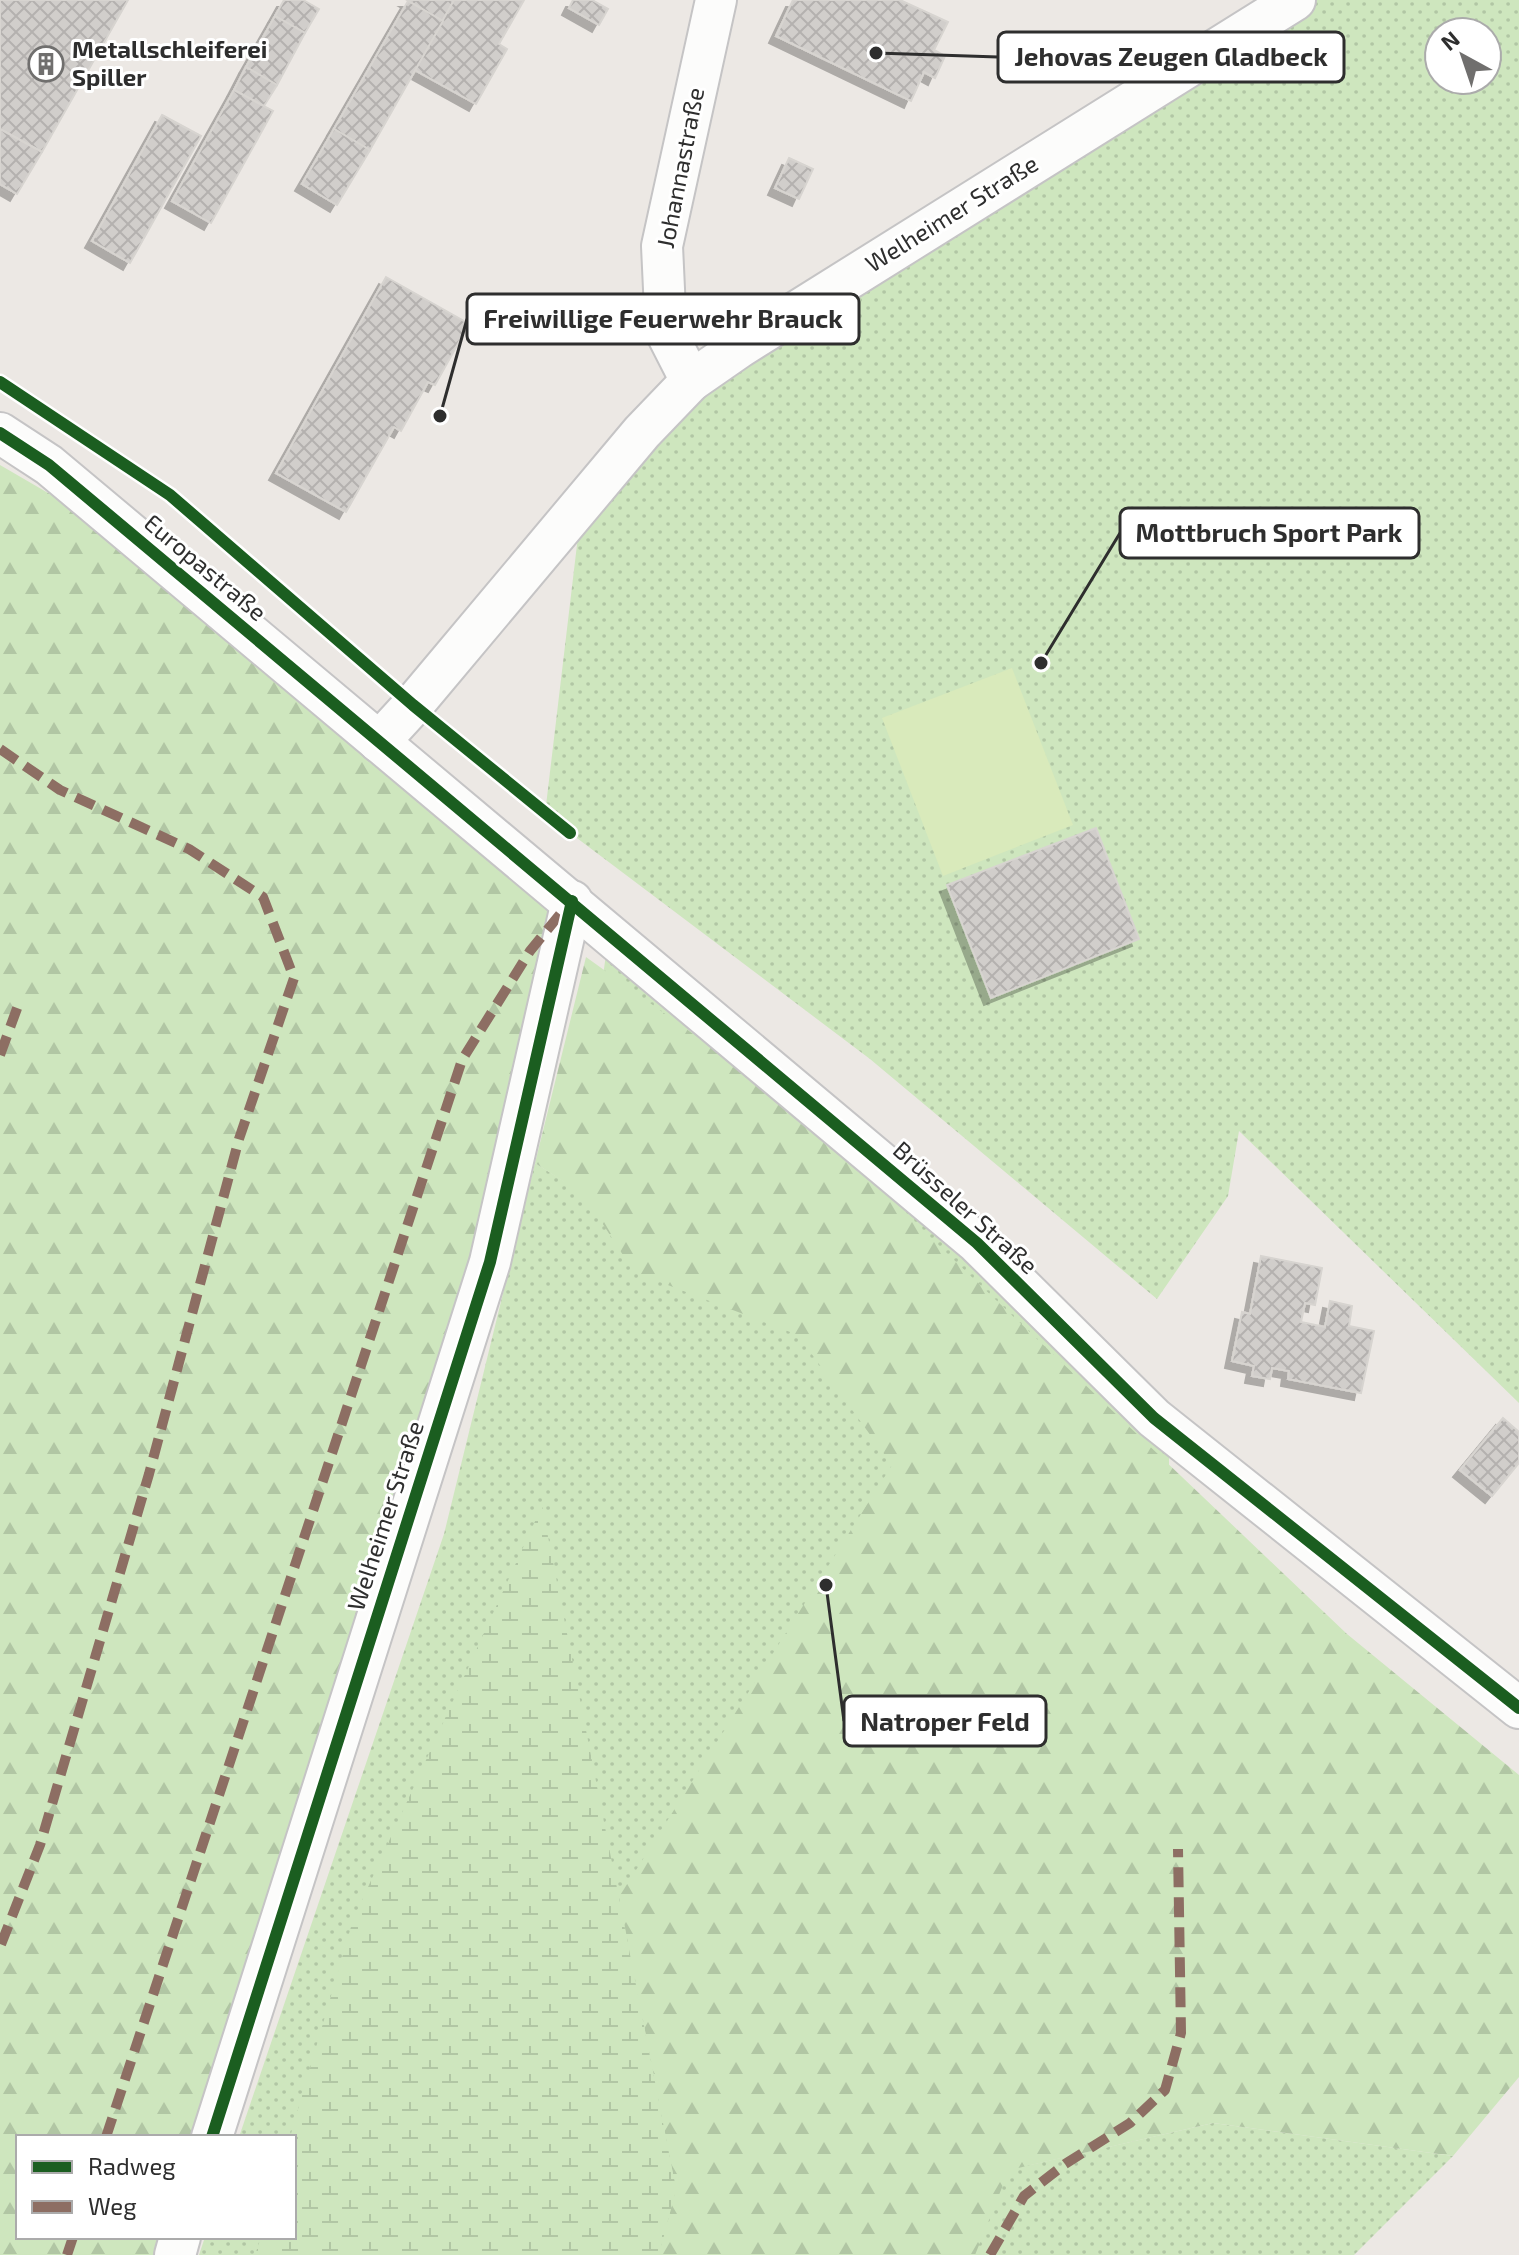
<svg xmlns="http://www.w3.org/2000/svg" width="1519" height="2255" font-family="'Exo 2',sans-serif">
  <defs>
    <pattern id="grass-dots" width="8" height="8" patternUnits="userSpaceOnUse" patternTransform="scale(2)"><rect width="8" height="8" fill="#cee6be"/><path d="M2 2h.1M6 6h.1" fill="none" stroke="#b1c6a4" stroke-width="1.8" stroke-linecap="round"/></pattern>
    <pattern id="forest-firs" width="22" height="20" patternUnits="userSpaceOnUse" patternTransform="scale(2)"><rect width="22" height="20" fill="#cee6be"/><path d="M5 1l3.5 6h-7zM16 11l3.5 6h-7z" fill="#b1c6a4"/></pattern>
    <pattern id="wetland-marsh" width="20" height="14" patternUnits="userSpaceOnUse" patternTransform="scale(2)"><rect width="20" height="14" fill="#cee6be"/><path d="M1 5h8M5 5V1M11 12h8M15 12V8" fill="none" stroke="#b1c6a4"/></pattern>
    <pattern id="building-cross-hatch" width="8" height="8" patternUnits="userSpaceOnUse" patternTransform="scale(2)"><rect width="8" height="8" fill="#d1cecb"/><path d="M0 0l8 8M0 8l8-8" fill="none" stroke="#b4b1af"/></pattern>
    <filter id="shadow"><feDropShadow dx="-7" dy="7" stdDeviation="0" flood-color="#0004"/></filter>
  </defs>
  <rect width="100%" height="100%" fill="#ece8e4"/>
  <!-- grass -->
  <g fill="url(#grass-dots)" fill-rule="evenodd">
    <path d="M1311 0H1519V1403L1239 1131 1228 1196 1157 1299 870 1059 545 814 581 511 697 385ZM1439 32H1487V80H1439Z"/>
    <polygon points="609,933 1173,1428 1169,1458 1169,1492 1030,2165 1213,2123 1453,2156 1354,2255 199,2255 205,2237 294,2237 294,2137 239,2137 444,1534 535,1163 565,1182 586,1097"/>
  </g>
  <!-- forest -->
  <g fill="url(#forest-firs)">
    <polygon points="0,465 55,497 566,907 487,1257 206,2137 18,2137 18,2237 172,2237 166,2255 0,2255"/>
    <polygon points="586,957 789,1103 1347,1634 1519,1775 1519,2077 1453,2156 1213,2123 1009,2170 975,2255 659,2255 676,2189 619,1897 892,1465 798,1335 634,1272 584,1195 535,1163"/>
  </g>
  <!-- wetland -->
  <polygon fill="url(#wetland-marsh)" points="542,1506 676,2189 659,2255 255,2255 261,2237 294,2237 294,2137 290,2137 353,1920"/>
  <!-- pitch -->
  <polygon fill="#d9eabb" points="1012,668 1073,825 943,876 882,718"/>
  <!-- building -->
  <g fill="url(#building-cross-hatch)" stroke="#d7d4d0" stroke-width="2" filter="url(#shadow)">
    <polygon points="0,0 128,0 42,152 0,129"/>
    <polygon points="284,0 303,0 319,9 305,33 275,16"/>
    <polygon points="407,0 454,0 443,21"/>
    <polygon points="454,0 524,0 499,44 507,49 476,104 415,70"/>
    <polygon points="573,0 592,0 608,9 599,25 569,8"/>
    <polygon points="793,0 900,0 948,22 934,50 945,56 935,78 924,72 911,101 776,36"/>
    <polygon points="408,1 443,21 370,150 334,129"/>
    <polygon points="275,16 305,33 277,85 246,67"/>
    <polygon points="246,67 277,85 264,106 234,90"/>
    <polygon points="234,90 273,111 211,223 172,201"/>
    <polygon points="162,115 201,136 130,263 92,241"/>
    <polygon points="0,129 42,152 17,194 0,184"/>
    <polygon points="334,129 370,150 337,205 302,184"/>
    <polygon points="789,158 813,169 799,199 775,188"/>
    <polygon points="386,277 469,324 435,385 428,382 401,431 394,427 346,512 276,473"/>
    <polygon points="1096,828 1139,939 991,998 947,885"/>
    <polygon points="1261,1256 1322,1268 1315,1305 1305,1303 1301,1322 1325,1327 1330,1301 1352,1306 1349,1326 1374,1331 1361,1393 1288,1379 1289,1371 1272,1368 1270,1379 1252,1376 1254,1366 1232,1361 1242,1312 1250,1314"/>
    <polygon points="1503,1418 1519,1432 1519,1463 1492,1496 1460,1470"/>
  </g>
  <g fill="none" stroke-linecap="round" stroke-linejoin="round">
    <defs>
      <g id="minor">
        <polyline points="691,381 666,332 662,246 716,0"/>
        <polyline points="0,433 49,465 977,1243 1154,1418 1519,1708"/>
        <polyline points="379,742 413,705 642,432 691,381 740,347 1295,0"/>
        <polyline points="212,2137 490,1262 572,901"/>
        <polyline points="175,2255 180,2237"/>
      </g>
    </defs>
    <!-- minor casing -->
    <use href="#minor" stroke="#c5c4c5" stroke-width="44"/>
    <!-- minor -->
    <use href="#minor" stroke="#fcfcfb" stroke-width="40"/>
    <!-- quiet -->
    <g stroke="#8d6e63" stroke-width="10" stroke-dasharray="20 10" stroke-linecap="butt">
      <polyline points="0,749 60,790 189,849 263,897 294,978 239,1139 149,1474 40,1845 0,1947"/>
      <polyline points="0,1055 19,1003"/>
      <polyline points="106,2137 462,1060 530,951 566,907"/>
      <polyline points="67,2255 73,2237"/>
      <polyline points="990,2255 1024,2196 1065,2164 1130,2123 1165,2090 1181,2033 1178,1849"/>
    </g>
    <defs>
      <g id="cycleway">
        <polyline points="0,382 170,495 413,705 570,833"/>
        <polyline points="0,433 49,465 977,1243 1154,1418 1519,1708"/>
        <polyline points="212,2137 490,1262 572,901"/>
      </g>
    </defs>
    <!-- cycleway casing -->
    <use href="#cycleway" stroke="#fff" stroke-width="17"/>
    <!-- cycleway -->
    <use href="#cycleway" stroke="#1b5e20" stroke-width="12"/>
  </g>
  <!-- icons -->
  <defs>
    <symbol id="building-ring" viewBox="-11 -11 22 22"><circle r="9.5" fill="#fff" stroke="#706f6e" stroke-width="1.5"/><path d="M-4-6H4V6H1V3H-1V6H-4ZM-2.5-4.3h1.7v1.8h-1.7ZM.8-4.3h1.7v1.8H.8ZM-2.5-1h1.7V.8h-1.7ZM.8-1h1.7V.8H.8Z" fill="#706f6e"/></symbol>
  </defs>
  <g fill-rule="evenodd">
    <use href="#building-ring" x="26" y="44" width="40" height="40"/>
  </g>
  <g text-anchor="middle" stroke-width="6" stroke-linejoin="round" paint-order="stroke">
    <!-- poi labels -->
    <g font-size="24" font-weight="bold" fill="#2e2e2e" stroke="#fff" text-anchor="start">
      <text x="72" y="58">Metallschleiferei<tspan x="72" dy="28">Spiller</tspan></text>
    </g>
    <!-- street labels -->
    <g font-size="24" fill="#2e2e2e" stroke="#fff">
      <text transform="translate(681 168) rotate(-79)" y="8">Johannastraße</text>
      <text transform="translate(952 214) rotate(-32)" y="8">Welheimer Straße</text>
      <text transform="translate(205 568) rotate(40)" y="8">Europastraße</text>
      <text transform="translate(965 1208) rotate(42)" y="8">Brüsseler Straße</text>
      <text transform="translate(386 1516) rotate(-72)" y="8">Welheimer Straße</text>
    </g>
  </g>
  <!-- callouts -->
  <path fill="none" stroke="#2e2e2e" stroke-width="3" d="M876 53L998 57M440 416L467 319M1041 663L1120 533M826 1585L844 1721"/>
  <g fill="#2e2e2e" stroke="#fff" stroke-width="3">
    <circle cx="876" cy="53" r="8"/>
    <circle cx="440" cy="416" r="8"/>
    <circle cx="1041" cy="663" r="8"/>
    <circle cx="826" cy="1585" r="8"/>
  </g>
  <g fill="#fff" stroke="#2e2e2e" stroke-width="3">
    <rect x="998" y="32" width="346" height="50" rx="8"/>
    <rect x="467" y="294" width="392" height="50" rx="8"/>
    <rect x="1120" y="508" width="299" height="50" rx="8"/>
    <rect x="844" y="1696" width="202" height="50" rx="8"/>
  </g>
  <g font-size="26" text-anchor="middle" font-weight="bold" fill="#2e2e2e">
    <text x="1171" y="66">Jehovas Zeugen Gladbeck</text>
    <text x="663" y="328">Freiwillige Feuerwehr Brauck</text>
    <text x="1269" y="542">Mottbruch Sport Park</text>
    <text x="945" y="1731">Natroper Feld</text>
  </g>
  <!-- legend -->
  <rect x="16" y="2135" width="280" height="104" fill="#ffffff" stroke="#ababab" stroke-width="2"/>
  <rect x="32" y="2161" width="40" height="12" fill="#1b5e20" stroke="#ababab" stroke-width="2"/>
  <text x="88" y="2175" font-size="24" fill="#2e2e2e">Radweg</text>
  <rect x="32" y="2201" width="40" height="12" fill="#8d6e63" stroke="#ababab" stroke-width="2"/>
  <text x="88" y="2215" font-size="24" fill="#2e2e2e">Weg</text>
  <!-- north arrow -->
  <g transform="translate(1463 56) rotate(320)"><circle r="38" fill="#ffffff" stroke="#ababab" stroke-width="2"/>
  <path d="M0-6L14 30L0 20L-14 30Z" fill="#706f6e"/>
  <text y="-12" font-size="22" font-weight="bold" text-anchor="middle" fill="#2e2e2e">N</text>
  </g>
</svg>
